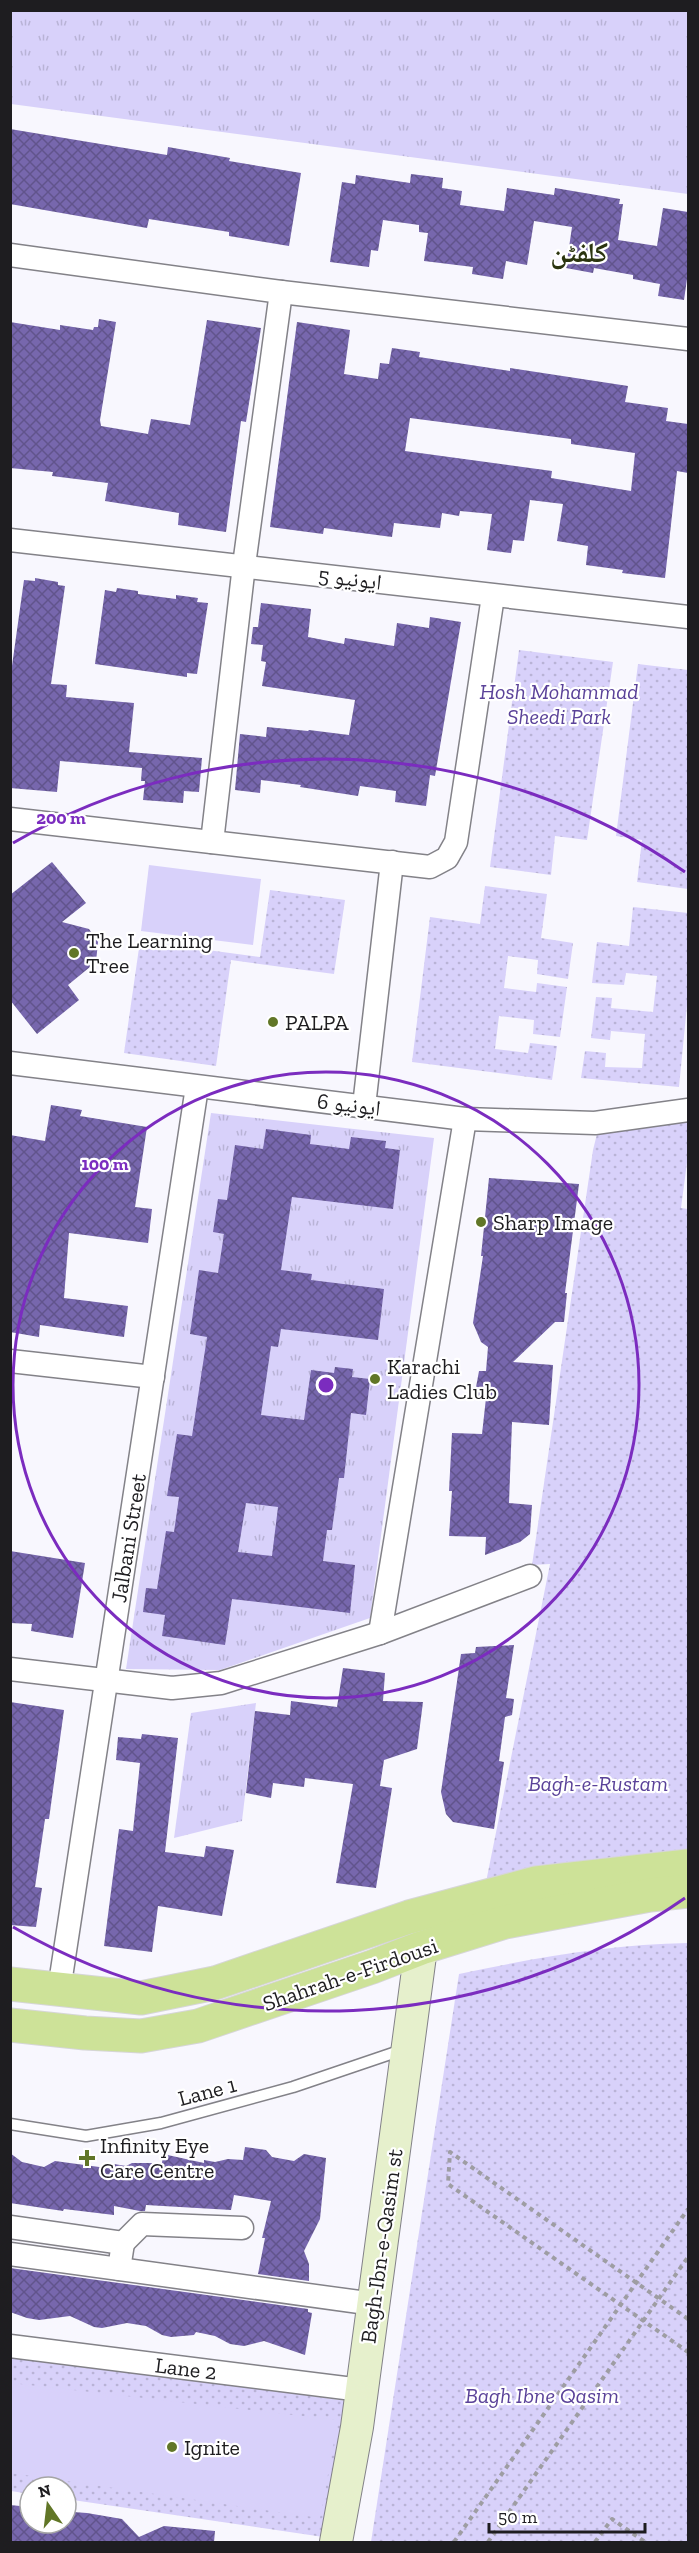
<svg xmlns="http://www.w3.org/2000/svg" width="699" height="2553" font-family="'Zilla Slab','Noto Naskh Arabic',serif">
  <defs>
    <pattern id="grass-tufts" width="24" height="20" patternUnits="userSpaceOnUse" patternTransform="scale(1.5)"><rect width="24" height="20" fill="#d8d1fa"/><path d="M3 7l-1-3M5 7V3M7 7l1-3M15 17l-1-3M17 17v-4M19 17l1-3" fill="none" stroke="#b9b3d6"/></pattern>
    <pattern id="park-dots" width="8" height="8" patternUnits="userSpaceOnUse" patternTransform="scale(1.5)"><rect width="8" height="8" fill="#d8d1fa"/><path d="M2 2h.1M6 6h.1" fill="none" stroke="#b9b3d6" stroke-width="1.8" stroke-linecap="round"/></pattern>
    <pattern id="building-cross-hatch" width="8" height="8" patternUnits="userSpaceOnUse" patternTransform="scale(1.5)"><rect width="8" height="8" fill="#7767ad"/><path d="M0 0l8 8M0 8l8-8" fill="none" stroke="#61548c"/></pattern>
  </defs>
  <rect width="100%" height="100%" fill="#f8f7fe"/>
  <!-- grass -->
  <g fill="url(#grass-tufts)">
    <polygon points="11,10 688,11 688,194 11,104"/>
    <polygon points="211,1113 434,1138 370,1618 220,1670 126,1669"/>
    <polygon points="256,1703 242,1821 174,1838 191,1713"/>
  </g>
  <!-- park -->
  <g fill="url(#park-dots)">
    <polygon points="519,650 613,662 587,840 555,836 551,875 490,867"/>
    <polygon points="638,664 688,670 688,889 637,882 642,840 616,836"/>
    <polygon points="485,886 547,894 541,938 573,943 568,979 537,974 538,960 508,956 504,988 536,992 537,983 567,987 560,1037 533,1034 534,1020 499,1016 495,1049 528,1053 530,1043 557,1046 552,1080 412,1062 430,917 480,924"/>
    <polygon points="270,890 345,900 334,974 231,960 216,1066 124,1053 140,941 260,957"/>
    <polygon points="633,907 688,913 688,995 679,1087 581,1078 585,1051 606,1053 605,1067 642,1068 645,1034 611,1031 610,1040 591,1038 596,997 612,998 611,1008 653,1012 657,976 626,973 624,985 592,983 597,942 629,946"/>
    <polygon points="688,1121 688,1155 681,1208 688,1209 688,1866 483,1897 550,1564 532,1565 593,1150 598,1130"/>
    <path d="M688 1943V2542H371L459 1974C534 1958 612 1944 688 1943Z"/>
    <polygon points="11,2353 360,2403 337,2539 66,2499 66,2487 30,2487 30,2494 11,2491"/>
  </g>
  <!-- garden -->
  <g fill="#d8d1fa">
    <polygon points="149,865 261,879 253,945 141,931"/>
    <polygon points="11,2383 338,2420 320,2518 11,2473"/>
  </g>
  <!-- building -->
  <g fill="url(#building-cross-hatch)" fill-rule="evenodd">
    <polygon points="10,129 167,155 168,147 230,158 229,161 301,173 289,246 229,236 229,232 149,219 147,228 10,204"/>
    <polygon points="411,174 443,178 442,188 462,191 460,205 504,211 507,188 554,195 555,188 620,199 619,204 623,204 618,240 657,246 663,208 688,212 688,272 684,300 658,296 660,284 633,279 633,275 594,268 593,273 566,268 572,227 534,221 527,265 506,261 503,279 472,274 473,267 424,261 428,233 419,232 419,225 383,220 378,251 371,250 369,267 330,262 342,182 355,184 356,175 410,183"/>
    <polygon points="99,319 116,322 100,420 101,426 148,434 151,419 190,425 207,320 261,328 246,422 241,421 226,532 178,525 179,513 105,501 108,483 52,476 53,472 10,468 10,322 60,330 60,325 93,330 94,327 98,327"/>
    <path d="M297 322 350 330 344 374 378 379 380 363 389 364 392 348 420 352 419 357 510 371V368L628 386 625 402 668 408 666 421 688 424V473L677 471 665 578 622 573 623 570 586 565 588 546 557 541 563 504 530 500 524 541 513 540 511 553 487 550 492 514 460 511 459 516 442 513 440 528 394 523 392 537 324 528 323 534 270 527ZM410 418 571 439V444L635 453 631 491 551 478 552 471 405 451Z"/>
    <polygon points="35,578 58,582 58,585 65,586 51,684 67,685 66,697 134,703 129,752 202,758 199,792 184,791 183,803 143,800 145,781 141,781 142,768 60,761 57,792 10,788 10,680 24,580 35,581"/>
    <polygon points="117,588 138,591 138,594 176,599 176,595 198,598 197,602 208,603 197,674 187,673 187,677 95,664 105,590 116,592"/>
    <polygon points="261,603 311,609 308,637 344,644 345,638 394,646 397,623 429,628 430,617 461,622 435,776 430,775 426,806 395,802 396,791 360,786 358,796 300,787 301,785 261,780 260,793 235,790 240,734 266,737 267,727 308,731 309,730 349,735 355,700 262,686 266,662 261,661 263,645 251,644 253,627 258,627"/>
    <polygon points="52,862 86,903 62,922 89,929 98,942 96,962 68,985 79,1000 37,1034 10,1000 10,895"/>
    <polygon points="51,1105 82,1110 80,1116 147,1127 135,1207 152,1209 148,1243 69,1233 64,1298 128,1306 124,1337 40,1325 39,1337 10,1332 10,1135 45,1141"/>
    <path d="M266 1129 311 1135 310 1144 349 1149 351 1137 386 1141 385 1148 400 1150 393 1209 292 1197 281 1270 312 1274 311 1280 384 1289 378 1340 281 1329 278 1347 271 1346 261 1415 304 1420 311 1370 334 1373 335 1367 353 1369 352 1377 370 1379 366 1415 351 1413 344 1478H339L332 1530H327L323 1561 355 1565 350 1613 232 1599 225 1645 162 1636 165 1615 143 1612 146 1588 157 1589 166 1531 174 1532 179 1497 167 1496 177 1434 192 1436 207 1337 190 1334 199 1270 218 1273 224 1234 213 1232 218 1199 227 1200 235 1145 263 1149ZM246 1503 278 1507 272 1556 238 1552Z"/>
    <polygon points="489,1178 579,1184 565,1293 567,1293 564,1322 555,1322 513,1362 553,1365 549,1425 512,1422 509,1503 532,1505 530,1534 520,1542 485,1555 486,1537 449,1536 452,1491 449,1491 452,1433 482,1434 486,1398 474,1398 479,1371 486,1371 488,1347 481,1342 473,1323 483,1256 481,1256"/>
    <polygon points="10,1551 85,1563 73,1638 31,1631 32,1624 10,1623"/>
    <polygon points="514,1645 506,1698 514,1699 512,1715 505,1717 499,1761 504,1762 494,1829 453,1822 446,1814 441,1792 461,1654 475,1653 476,1647"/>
    <polygon points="343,1668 385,1673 383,1701 423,1702 417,1749 384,1760 380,1786 392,1788 376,1888 336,1883 353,1784 305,1778 304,1787 273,1783 271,1798 246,1793 255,1711 290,1715 291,1701 337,1707"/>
    <polygon points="10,1702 64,1710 49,1819 45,1819 35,1887 42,1888 36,1927 10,1925"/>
    <polygon points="142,1734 178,1738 165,1852 204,1857 206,1846 234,1850 222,1916 158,1906 152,1952 104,1946 119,1829 133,1831 140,1763 116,1760 118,1737 141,1739"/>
    <polygon points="245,2147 266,2150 272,2157 294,2161 304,2154 326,2158 320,2219 304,2251 309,2264 309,2281 258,2274 265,2238 262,2238 271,2201 234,2195 231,2210 146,2205 145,2211 140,2211 114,2206 114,2215 64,2209 63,2211 10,2203 10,2153 22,2162 44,2167 55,2161 114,2169 114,2164 126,2166 132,2163 162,2163 163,2154 204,2163 204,2160 215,2162 228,2159 243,2160"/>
    <polygon points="10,2268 308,2309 308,2312 312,2313 305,2355 264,2341 244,2346 230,2344 215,2336 196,2332 194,2335 171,2337 162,2335 146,2326 127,2323 102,2328 94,2327 70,2316 39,2320 27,2318 10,2312"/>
    <polygon points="10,2505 30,2507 30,2523 66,2523 66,2515 73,2512 87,2513 122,2519 139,2537 164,2526 215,2531 214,2542 84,2541 83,2542 10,2542"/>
  </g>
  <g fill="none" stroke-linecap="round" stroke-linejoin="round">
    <defs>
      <polyline id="lane" points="10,2124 86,2136 161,2123 293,2087 405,2049"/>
      <g id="street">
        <polyline points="10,255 281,292 688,339"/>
        <polyline points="10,540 688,617"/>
        <polyline points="10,819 430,867 447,858 456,842 493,596"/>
        <polyline points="212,842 244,565 281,292"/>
        <polyline points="10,1063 465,1119 595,1123 688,1110"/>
        <polyline points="364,1106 392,862"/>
        <polyline points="10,1361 153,1377"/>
        <polyline points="380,1633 465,1119"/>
        <polyline points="10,1669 172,1688 221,1683 380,1633 530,1576"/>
        <polyline points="59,1990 197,1087"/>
        <polyline points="10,2227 123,2243 119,2269"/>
        <polyline points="123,2243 142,2224 242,2228"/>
        <polyline points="10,2254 374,2304"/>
        <polyline points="10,2346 361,2390"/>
      </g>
      <polyline id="secondary" points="336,2542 357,2427 421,1948"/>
      <g id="primary">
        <polyline points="10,1984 141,1998 215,1983 409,1917 536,1883 688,1866"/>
        <polyline points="10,2025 85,2033 141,2036 198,2026 372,1967 421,1948 505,1922 650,1895 688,1891"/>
      </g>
    </defs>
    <!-- lane casing -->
    <use href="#lane" stroke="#838288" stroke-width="13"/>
    <!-- street casing -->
    <use href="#street" stroke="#838288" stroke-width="25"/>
    <!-- secondary casing -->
    <use href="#secondary" stroke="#838288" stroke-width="34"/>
    <!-- primary casing -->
    <use href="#primary" stroke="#d6d6d7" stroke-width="35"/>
    <!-- path -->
    <g stroke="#9e9da3" stroke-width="4" stroke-dasharray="4.5 4.5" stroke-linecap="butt">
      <polyline points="688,2319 450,2152 448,2184 688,2352"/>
      <polyline points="454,2542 688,2209"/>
      <polyline points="488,2542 688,2257"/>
      <polyline points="595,2542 612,2519 645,2542"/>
    </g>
    <!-- lane -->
    <use href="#lane" stroke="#fff" stroke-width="10"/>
    <!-- street -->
    <use href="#street" stroke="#fff" stroke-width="22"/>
    <!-- secondary -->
    <use href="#secondary" stroke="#e6f0cc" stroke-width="32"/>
    <!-- primary -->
    <use href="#primary" stroke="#cde298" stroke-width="33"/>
  </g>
  <!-- distance rings -->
  <g fill="none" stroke="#7b2cbf" stroke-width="3">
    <circle cx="326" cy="1385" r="313"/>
    <path d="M685 1898A626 626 0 0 1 13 1927M13 843A626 626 0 0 1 685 872"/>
  </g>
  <!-- markers -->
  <g fill="#617627" stroke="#fff" stroke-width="2">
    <circle cx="74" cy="953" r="6"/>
    <circle cx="273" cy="1022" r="6"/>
    <circle cx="481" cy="1222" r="6"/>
    <circle cx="375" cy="1379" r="6"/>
    <path d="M84 2149h6v6h6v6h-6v6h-6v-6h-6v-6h6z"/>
    <circle cx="172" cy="2447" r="6"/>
  </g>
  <g text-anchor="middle" stroke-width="4.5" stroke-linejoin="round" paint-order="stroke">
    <!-- street labels -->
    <g font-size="22" fill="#1e1d20" stroke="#fff">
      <text transform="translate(350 578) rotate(7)" y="8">ایونیو 5</text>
      <text transform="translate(349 1104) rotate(7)" y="8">ایونیو 6</text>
      <text transform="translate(128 1538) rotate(-81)" y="8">Jalbani Street</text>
      <text transform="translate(350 1974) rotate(-19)" y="8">Shahrah-e-Firdousi</text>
      <text transform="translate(207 2091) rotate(-15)" y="8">Lane 1</text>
      <text transform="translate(381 2246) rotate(-82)" y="8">Bagh-Ibn-e-Qasim st</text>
      <text transform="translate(186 2368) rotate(7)" y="8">Lane 2</text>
    </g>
    <!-- park labels -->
    <g font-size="22" font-style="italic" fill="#5a4299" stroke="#fff">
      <text x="559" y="699">Hosh Mohammad<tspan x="559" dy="25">Sheedi Park</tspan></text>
      <text x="598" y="1791">Bagh-e-Rustam</text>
      <text x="542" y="2403">Bagh Ibne Qasim</text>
    </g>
    <!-- poi labels -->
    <g font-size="22" fill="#1e1d20" stroke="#fff" text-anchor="start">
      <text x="86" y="948">The Learning<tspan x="86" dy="25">Tree</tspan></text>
      <text x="285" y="1030">PALPA</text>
      <text x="493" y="1230">Sharp Image</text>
      <text x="387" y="1374">Karachi<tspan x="387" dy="25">Ladies Club</tspan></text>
      <text x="100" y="2153">Infinity Eye<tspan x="100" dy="25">Care Centre</tspan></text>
      <text x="184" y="2455">Ignite</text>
    </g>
    <!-- district labels -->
    <g font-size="28" font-weight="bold" fill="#2b350f" stroke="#fff">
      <text x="579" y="262">کلفٹن</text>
    </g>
  </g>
  <circle cx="326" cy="1385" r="9" fill="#7b2cbf" stroke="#fff" stroke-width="3"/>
  <g font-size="18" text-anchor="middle" font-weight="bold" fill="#7b2cbf" stroke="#fff" stroke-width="4.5" stroke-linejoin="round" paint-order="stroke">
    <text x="61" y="824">200 m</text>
    <text x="105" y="1170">100 m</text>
  </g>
  <!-- border -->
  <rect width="699" height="2553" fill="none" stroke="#1e1d20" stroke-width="24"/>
  <!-- north arrow -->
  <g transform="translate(48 2505) rotate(346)"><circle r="28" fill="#ffffff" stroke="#a5a5a6" stroke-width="1.5"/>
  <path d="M0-4.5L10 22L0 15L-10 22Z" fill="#617627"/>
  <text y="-9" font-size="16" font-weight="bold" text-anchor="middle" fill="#1e1d20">N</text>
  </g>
  <!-- scale -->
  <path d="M489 2523v9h156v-9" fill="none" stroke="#1e1d20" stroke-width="3"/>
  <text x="498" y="2523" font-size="18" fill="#1e1d20" stroke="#ffffff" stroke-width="4.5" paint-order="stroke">50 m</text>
</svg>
